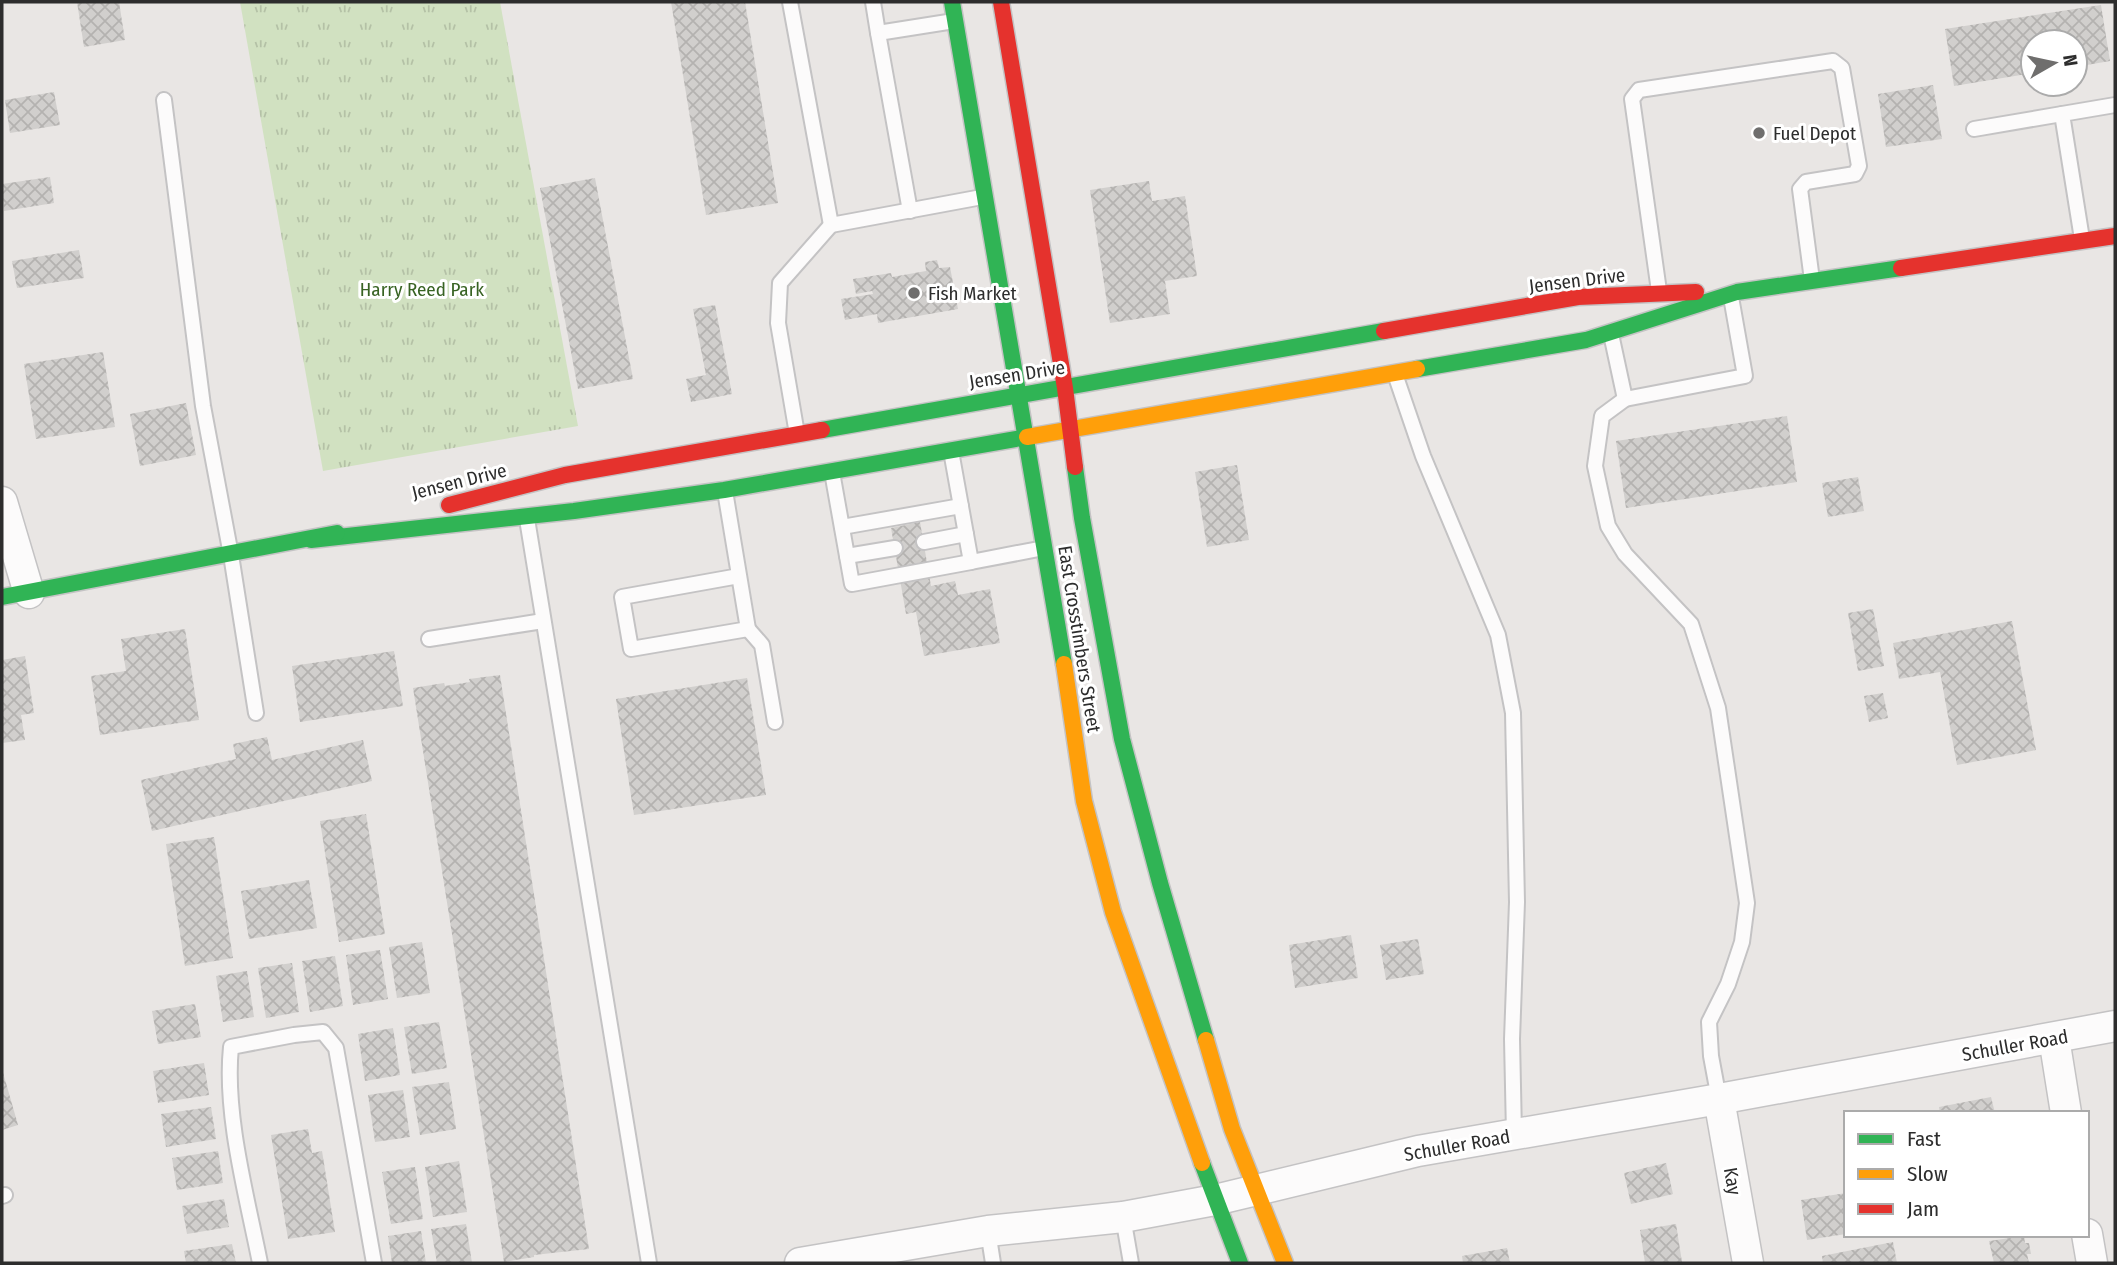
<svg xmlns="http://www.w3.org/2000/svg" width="2117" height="1265" font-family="'Fira Sans Condensed',sans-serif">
  <defs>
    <pattern id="park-tufts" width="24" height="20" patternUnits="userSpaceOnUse" patternTransform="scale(1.75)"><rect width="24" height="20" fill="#d1e1c1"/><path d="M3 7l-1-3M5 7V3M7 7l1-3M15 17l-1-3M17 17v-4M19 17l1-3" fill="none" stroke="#b4c1a6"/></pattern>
    <pattern id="building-cross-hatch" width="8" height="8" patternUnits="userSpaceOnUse" patternTransform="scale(1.75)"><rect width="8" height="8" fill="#d1cfcd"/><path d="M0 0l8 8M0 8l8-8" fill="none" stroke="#b4b2b0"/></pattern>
  </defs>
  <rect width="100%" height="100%" fill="#e9e6e4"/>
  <!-- park -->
  <polygon fill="url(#park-tufts)" points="240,2 500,2 578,426 323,471"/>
  <!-- building -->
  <g fill="url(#building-cross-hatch)">
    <polygon points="77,2 119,2 125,40 84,47"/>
    <polygon points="671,2 745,2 778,203 706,215"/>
    <polygon points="2101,5 2110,61 2075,67 2075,42 2033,42 2033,73 1954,86 1945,29"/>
    <polygon points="1933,85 1942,139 1886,147 1878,94"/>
    <polygon points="54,92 60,125 10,133 5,100"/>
    <polygon points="50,177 54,203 4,211 2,184"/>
    <polygon points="595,178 633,379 578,389 540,188"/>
    <polygon points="1149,181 1152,201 1185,196 1197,276 1165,281 1170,314 1110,323 1090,190"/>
    <polygon points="79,250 84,278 17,288 12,261"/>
    <polygon points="937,260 939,268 950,267 958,309 878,323 877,314 845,320 841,299 873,294 872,291 856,294 853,279 891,273 892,277 926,271 925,262"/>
    <polygon points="715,305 732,394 691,402 686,379 706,375 693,309"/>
    <polygon points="103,352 115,427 36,439 24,364"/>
    <polygon points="186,403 196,455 140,466 130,414"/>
    <polygon points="1787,416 1797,482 1626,508 1616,441"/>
    <polygon points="1237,465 1249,540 1207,547 1195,472"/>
    <polygon points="1858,477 1864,511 1828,517 1822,483"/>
    <polygon points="920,522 931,586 955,581 958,595 990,589 1000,643 924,656 916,612 906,614 891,528"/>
    <polygon points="1873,609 1884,666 1858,671 1848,613"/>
    <polygon points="2012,621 2036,750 1957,765 1940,672 1899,679 1893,643"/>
    <polygon points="185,629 199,720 100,735 91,676 126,671 121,639"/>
    <polygon points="394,651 403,706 300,722 292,666"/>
    <polygon points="25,656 34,713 21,715 25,740 2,743 2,660"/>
    <polygon points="500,675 589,1249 534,1255 534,1257 504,1262 413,688 444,683 445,686 470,682 469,679"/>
    <polygon points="747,678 766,795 634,815 616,699"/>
    <polygon points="1883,693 1888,718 1869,722 1864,696"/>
    <polygon points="267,737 272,760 363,740 372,781 152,831 141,780 236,759 233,744"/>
    <polygon points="366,814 385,934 339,942 320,821"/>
    <polygon points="214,837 233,958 185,966 166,844"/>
    <polygon points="309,880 317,928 249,939 241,891"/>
    <polygon points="1351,935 1358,978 1295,988 1289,945"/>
    <polygon points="1418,939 1424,974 1386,980 1380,945"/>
    <polygon points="422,942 430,993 397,998 389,947"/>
    <polygon points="380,950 388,999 353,1005 346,955"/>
    <polygon points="335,956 343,1006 310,1012 302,961"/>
    <polygon points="292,963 299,1012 266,1018 258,968"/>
    <polygon points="247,971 254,1017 223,1022 216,976"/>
    <polygon points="195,1004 201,1037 158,1044 152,1011"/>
    <polygon points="439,1022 447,1068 412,1074 404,1027"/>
    <polygon points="393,1028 400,1075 365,1081 358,1034"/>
    <polygon points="204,1063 209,1095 158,1103 153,1071"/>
    <polygon points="2,1069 18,1125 2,1130"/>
    <polygon points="449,1082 456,1129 420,1135 412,1087"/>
    <polygon points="403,1090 410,1137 375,1142 368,1095"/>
    <polygon points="1991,1097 1995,1113 1940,1113 1939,1107"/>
    <polygon points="211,1107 216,1139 166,1147 161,1114"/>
    <polygon points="308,1129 312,1153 322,1151 335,1232 288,1239 271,1135"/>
    <polygon points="218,1151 223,1183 177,1190 172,1158"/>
    <polygon points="459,1161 467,1212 433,1217 425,1167"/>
    <polygon points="1666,1163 1673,1194 1631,1204 1624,1173"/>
    <polygon points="415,1167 423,1219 391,1224 382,1172"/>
    <polygon points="1846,1193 1846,1234 1807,1240 1801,1200"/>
    <polygon points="224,1199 229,1227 187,1234 182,1206"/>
    <polygon points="466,1224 472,1263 437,1263 431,1229"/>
    <polygon points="1676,1224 1682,1262 1645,1263 1640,1230"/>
    <polygon points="421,1231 426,1263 392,1263 388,1236"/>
    <polygon points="2024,1236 2025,1243 2029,1243 2031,1254 2027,1254 2029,1263 1994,1263 1989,1241"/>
    <polygon points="1893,1242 1897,1263 1823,1263 1822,1256"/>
    <polygon points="232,1244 236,1263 186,1263 184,1251"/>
    <polygon points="1507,1248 1510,1263 1463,1263 1462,1256"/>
  </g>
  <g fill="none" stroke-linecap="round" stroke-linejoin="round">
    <defs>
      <g id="lane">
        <polyline points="790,2 831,225 982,197"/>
        <polyline points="873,2 878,33"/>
        <polyline points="164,100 203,406 231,555 256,713"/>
        <polyline points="1974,129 2062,114"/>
        <polyline points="910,211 878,33 954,21"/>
        <polyline points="2082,239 2062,114 2115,105"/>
        <polyline points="1659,291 1632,99 1639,90 1833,61 1842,68 1859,166 1855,174 1806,182 1800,189 1812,280"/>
        <polyline points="1611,334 1625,399 1745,376 1731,297"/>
        <polyline points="1395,374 1423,456 1498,635 1513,713 1517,902 1512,1039 1514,1134"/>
        <polyline points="1625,399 1602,416 1595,466 1608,526 1625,554 1691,624 1718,708 1747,903 1742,942 1728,984 1709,1022 1711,1056 1719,1099"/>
        <polyline points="797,434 778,323 780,283 831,225"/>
        <polyline points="951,451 971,562 1044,548"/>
        <polyline points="832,472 852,584 971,562"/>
        <polyline points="725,491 748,629 631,649 622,597 739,576"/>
        <polyline points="527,519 649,1263"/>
        <polyline points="842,527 961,506"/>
        <polyline points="924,542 966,534"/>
        <polyline points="847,556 895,548"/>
        <polyline points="748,629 762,645 775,722"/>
        <polyline points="429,639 543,621"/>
        <polyline points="2,1196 5,1195"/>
        <polyline points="1123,1217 1131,1263"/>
        <polyline points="988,1231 993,1263"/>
        <path d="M260 1263C247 1197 224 1114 231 1047L294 1035 323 1032 336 1048 374 1263"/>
      </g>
      <g id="street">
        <polyline points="2,502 29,593"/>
        <polyline points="2054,1038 2066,1113"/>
        <polyline points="1719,1099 1748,1263"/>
        <polyline points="2087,1234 2092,1263"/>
        <polyline points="800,1263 988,1231 1123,1217 1215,1200 1418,1151 1719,1099 2115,1026"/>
      </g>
      <g id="fast">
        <polyline points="952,2 1064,664"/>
        <polyline points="1417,369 1586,340 1737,292 1901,268"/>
        <polyline points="822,430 1384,331"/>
        <polyline points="1075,467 1082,518 1122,739 1160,883 1206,1040"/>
        <polyline points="311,540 574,511 724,490 1027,437"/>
        <polyline points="2,597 337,533"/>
        <polyline points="1202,1163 1240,1263"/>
      </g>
      <g id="slow">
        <polyline points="1027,437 1417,369"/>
        <polyline points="1064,664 1084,801 1113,912 1202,1163"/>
        <polyline points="1206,1040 1232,1129 1285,1263"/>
      </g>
      <g id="jam">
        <polyline points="1001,2 1065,388 1075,467"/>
        <polyline points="1901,268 2115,236"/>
        <polyline points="1384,331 1578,297 1696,292"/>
        <polyline points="449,505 565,475 822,430"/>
      </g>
    </defs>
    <!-- lane casing -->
    <use href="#lane" stroke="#c4c3c4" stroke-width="18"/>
    <!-- street casing -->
    <use href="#street" stroke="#c4c3c4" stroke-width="33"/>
    <!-- fast casing -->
    <use href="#fast" stroke="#c4c3c4" stroke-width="19"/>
    <!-- slow casing -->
    <use href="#slow" stroke="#c4c3c4" stroke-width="19"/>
    <!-- jam casing -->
    <use href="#jam" stroke="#c4c3c4" stroke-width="19"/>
    <!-- lane -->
    <use href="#lane" stroke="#fcfbfb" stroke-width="14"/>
    <!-- street -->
    <use href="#street" stroke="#fcfbfb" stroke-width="30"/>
    <!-- fast -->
    <use href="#fast" stroke="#30b455" stroke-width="16"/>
    <!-- slow -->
    <use href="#slow" stroke="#ff9f0a" stroke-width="16"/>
    <!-- jam -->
    <use href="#jam" stroke="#e5322d" stroke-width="16"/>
  </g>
  <!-- markers -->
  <g fill="#6f6e6d" stroke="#fff" stroke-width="2.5">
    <circle cx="1759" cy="133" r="7"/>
    <circle cx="914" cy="293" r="7"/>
  </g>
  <g text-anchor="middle" stroke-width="6" stroke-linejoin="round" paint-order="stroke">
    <!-- poi labels -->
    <g font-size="19" fill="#2d2d2d" stroke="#fff" text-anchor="start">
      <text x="1773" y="140">Fuel Depot</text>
      <text x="928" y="300">Fish Market</text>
    </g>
    <!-- street labels -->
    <g font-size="19" fill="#2d2d2d" stroke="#fff">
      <text transform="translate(1577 280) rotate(-7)" y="7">Jensen Drive</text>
      <text transform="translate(1017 374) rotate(-9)" y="7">Jensen Drive</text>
      <text transform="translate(459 481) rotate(-14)" y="7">Jensen Drive</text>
      <text transform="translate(1080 639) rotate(81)" y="7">East Crosstimbers Street</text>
      <text transform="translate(2015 1045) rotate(-10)" y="7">Schuller Road</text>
      <text transform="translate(1457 1145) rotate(-10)" y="7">Schuller Road</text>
      <text transform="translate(1733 1181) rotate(80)" y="7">Kay</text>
    </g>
    <!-- park labels -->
    <g font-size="19" fill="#386323" stroke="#fff">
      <text x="422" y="296">Harry Reed Park</text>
    </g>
  </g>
  <!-- border -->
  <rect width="2117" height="1265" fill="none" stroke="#2d2d2d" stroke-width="7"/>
  <!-- legend -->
  <rect x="1844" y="1111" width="245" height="126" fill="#ffffff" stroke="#ababab" stroke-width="2"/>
  <rect x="1858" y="1134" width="35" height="10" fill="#30b455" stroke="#ababab" stroke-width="2"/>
  <text x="1907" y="1146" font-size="21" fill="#2d2d2d">Fast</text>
  <rect x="1858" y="1169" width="35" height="10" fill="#ff9f0a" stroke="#ababab" stroke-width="2"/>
  <text x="1907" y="1181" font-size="21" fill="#2d2d2d">Slow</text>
  <rect x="1858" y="1204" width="35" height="10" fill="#e5322d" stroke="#ababab" stroke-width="2"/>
  <text x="1907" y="1216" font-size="21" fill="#2d2d2d">Jam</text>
  <!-- north arrow -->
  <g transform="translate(2054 63) rotate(81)"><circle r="33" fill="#ffffff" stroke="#ababab" stroke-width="2"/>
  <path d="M0-5L12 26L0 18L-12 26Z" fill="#6f6e6d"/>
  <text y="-10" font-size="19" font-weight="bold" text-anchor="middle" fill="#2d2d2d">N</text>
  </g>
</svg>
